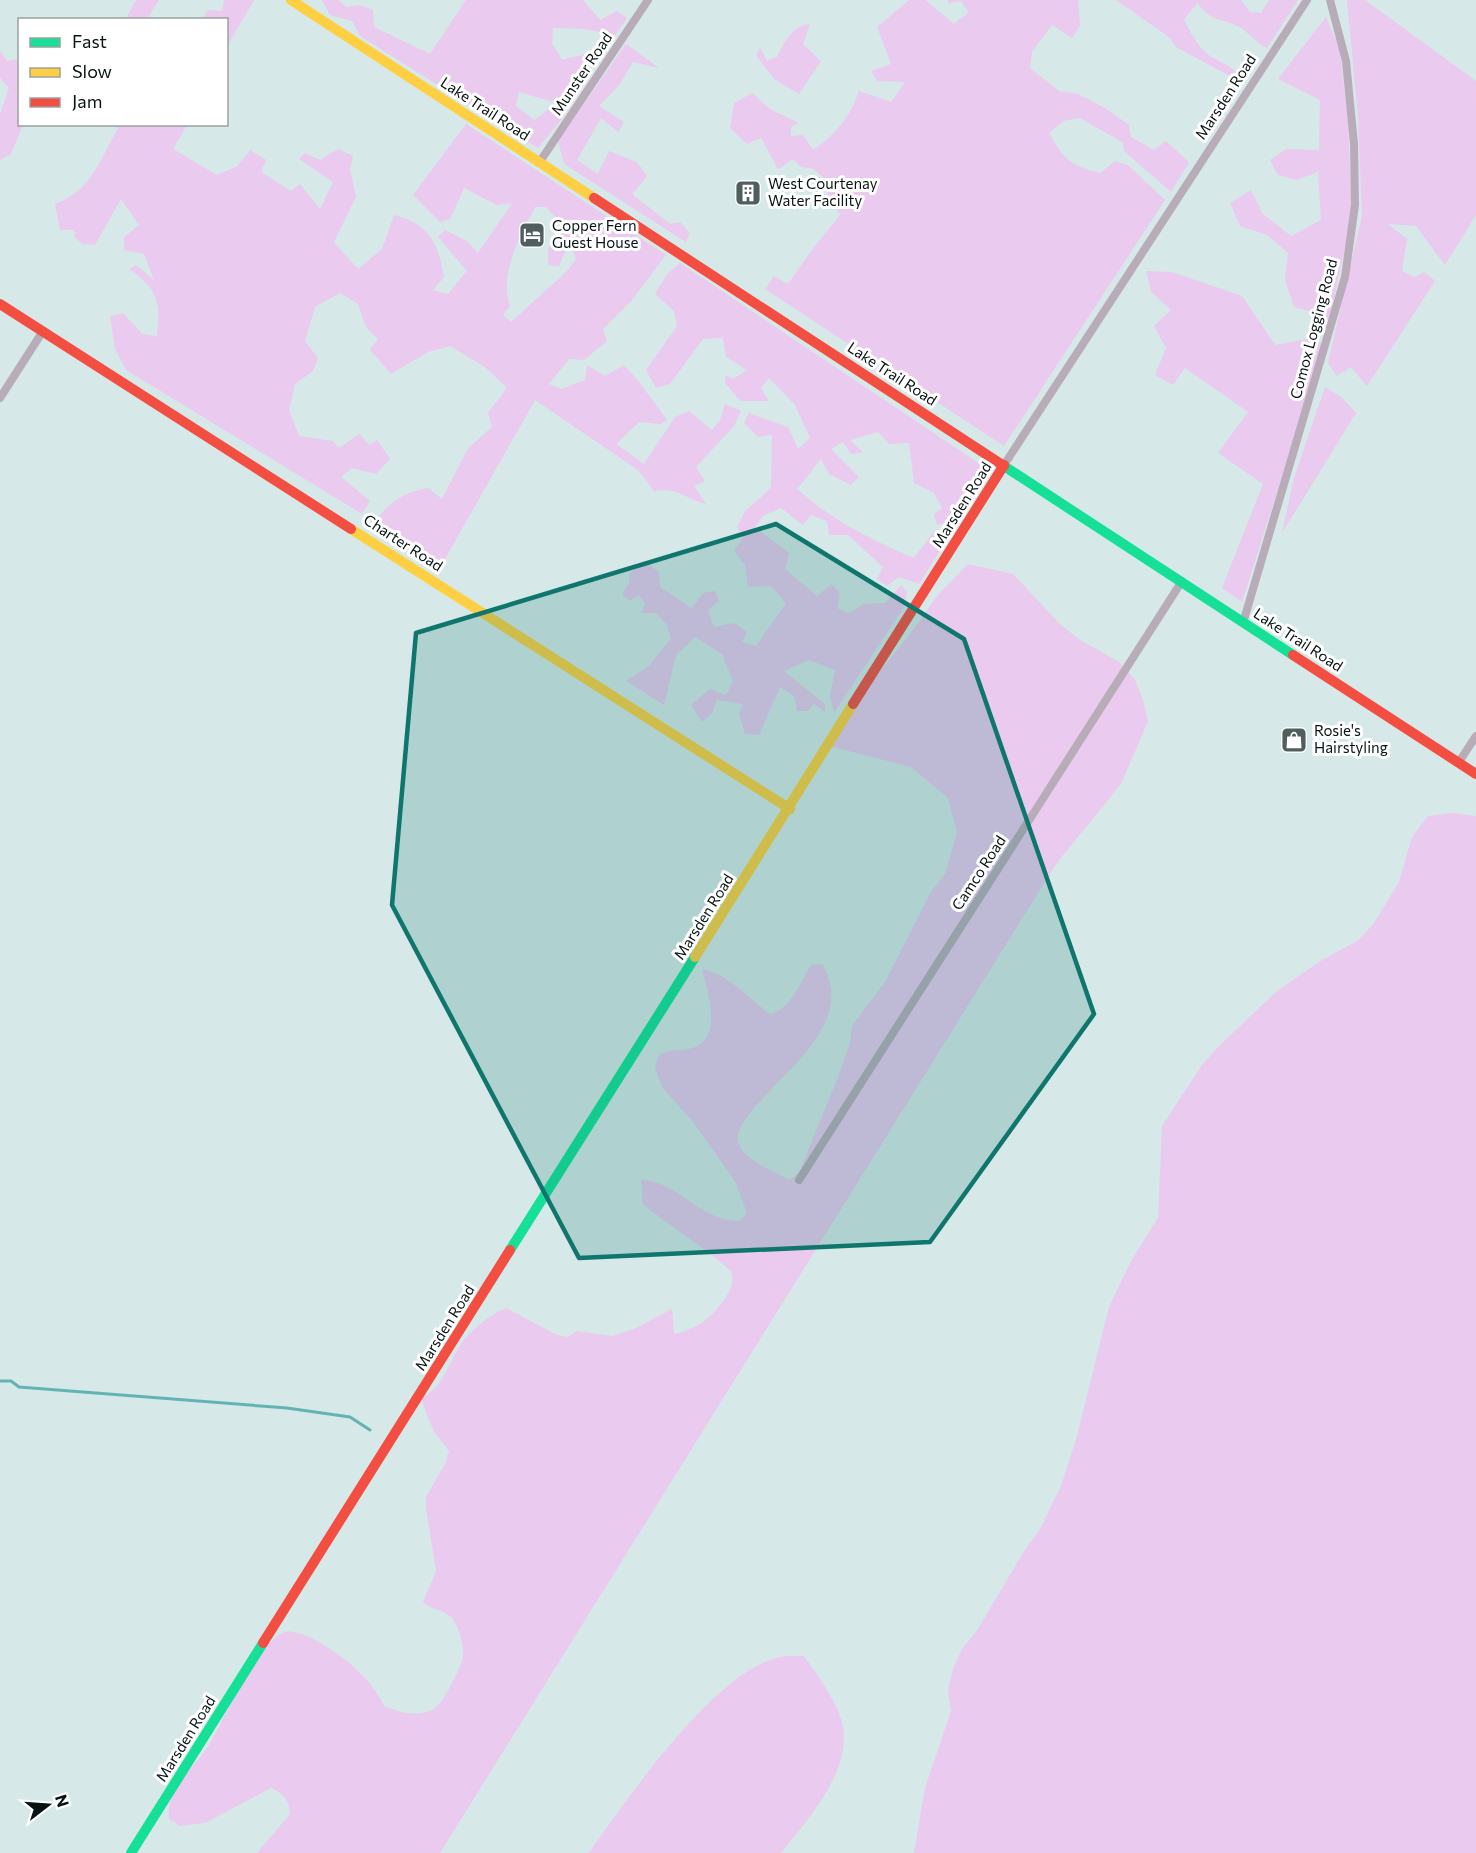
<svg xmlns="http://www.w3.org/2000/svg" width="1476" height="1853" font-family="Commissioner,sans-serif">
  <rect width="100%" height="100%" fill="#d7e8e8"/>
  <!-- green -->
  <g fill="#eacaee" fill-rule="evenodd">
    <polygon points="136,0 159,0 147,19 126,19"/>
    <polygon points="224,0 254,0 227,46 226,20 203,19 208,10 222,11"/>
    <polygon points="322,0 339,0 346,7 360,5 373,10 374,27 430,54 466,0 583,0 600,20 617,11 627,18 615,35 584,29 553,28 552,43 562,60 586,54 588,68 557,103 519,92 516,106 534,120 549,109 564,116 538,148 360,36 352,21 330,15"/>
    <path d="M909 0H925L954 24 969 12 961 1 948 3V0H1078L1080 26 1072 38 1052 25 1032 52 1030 68 1059 91 1078 94 1105 108 1129 125 1131 137 1154 150 1166 141 1189 162 1171 192 1125 152 1122 142 1080 118 1063 121 1049 133C1064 160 1071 166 1101 173L1115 161 1128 165 1165 200 1004 446 765 289 774 276 788 284 811 251 841 214 826 199 831 184 812 168 801 167 793 159 778 169 761 138 747 144 730 128 734 103 752 93 770 109 799 123 791 127V136L803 135 813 150C836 134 850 117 859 91L891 102 905 82 877 81 871 71 891 64 877 27Z"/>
    <path d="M1116 0H1241L1250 12 1261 13 1269 0H1298L1267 48C1256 43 1249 33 1241 28 1219 16 1216 25 1197 3L1184 20C1189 29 1195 41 1202 49 1215 64 1235 62 1243 83L1176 47 1169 37Z"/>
    <polygon points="1347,0 1365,0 1476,81 1476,215 1445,265 1416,226 1388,224 1407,239 1402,271 1414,277 1424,272 1435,281 1367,386 1351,367 1337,376 1328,363 1362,216 1358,117"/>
    <polygon points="1326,17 1340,50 1348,124 1352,216 1327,330 1319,314 1294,307 1285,280 1288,253 1267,235 1240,226 1230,203 1251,190 1263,214 1291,236 1321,220 1318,172 1296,180 1278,175 1270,160 1286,149 1319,150 1320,100 1278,79"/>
    <path d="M810 24 803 44 821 61 799 94 774 79 756 55 760 47 767 61 777 57C785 41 792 26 810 24Z"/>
    <polygon points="626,44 659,68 633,62 620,84 599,106 624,122 618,132 601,118 577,160 598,174 609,151 637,162 647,176 632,194 670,224 680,222 690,234 686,242 564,164 558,141"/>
    <polygon points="0,51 7,61 19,59 20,124 23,125 11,154 0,160 0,114 9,88 0,78"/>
    <path d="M466 124 666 255 632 300 603 329 607 341 584 360 569 359 549 384 561 389 585 380 587 365 605 376 624 365 640 383 667 420 661 424 639 422 616 444 644 464 675 417 689 411 712 430 720 420 725 404 741 411 734 426 696 467 705 481 694 486 706 504C684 498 678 487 654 491L638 470 535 400 441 566 375 523C387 502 405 492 428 488L442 499 468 448 492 427 488 413 507 388 485 367 450 346 428 352 391 374 370 350 378 339 366 327 358 304 340 293 315 307 305 341 318 358 313 371 295 384 289 410 299 436 333 441 339 448 359 434 370 445 377 440 390 459 376 474 352 468 341 477 370 501 362 514 126 370 115 349 110 316 123 313 142 334 157 336C161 304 158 288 129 269L136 265 154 280 144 254 124 250V237L139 225 121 199 95 245 83 244 75 238 74 230H60L55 204C91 191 100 160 118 128L114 125H187L173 149 217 175 238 166 250 150 266 160 261 172 291 191 300 184 320 209 333 182 299 159 305 153 320 160 338 149 353 156 350 170 356 197 334 242 358 269 382 249 394 215C430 224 438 243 444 277L433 290 448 294 467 271 438 237 445 230 467 241 478 253 512 203 497 205 464 188 450 219 440 222 413 195ZM535 207H546L563 226 548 249V265L559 266 570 240 576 259 567 271 511 322 503 315 510 306C499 273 520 236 535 207Z"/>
    <path d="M680 263 992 472 956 520 937 525 934 514 942 508 934 493 914 483 909 443 889 444 878 432 850 440 863 452 851 454 843 442 831 449 859 477 851 485 829 474 821 459 797 489C830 519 873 541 914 558L935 530 947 539 919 584 899 577 887 586 877 579 883 567 848 535H829L827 521 811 515 803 525 781 508 764 515 755 527 789 553 785 569 817 596 832 584 840 594 837 608 849 613 864 604 885 603 901 585 907 592 904 607 834 713 830 696 835 670 809 660 784 671 825 704V712L814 704 808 711H797L794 696 780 687 759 735 745 734 739 714 743 704 717 700 712 713 702 722 691 705 710 689 726 695 733 681 722 654 695 637 676 655 664 705 626 681 649 666 671 638 666 624 656 613H641L645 603 639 595 630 601 622 594 629 583 630 573 646 562 659 572 660 587 692 608 703 593 715 591 719 601 708 610 714 627 734 623 747 632 742 642 756 646 786 603 771 586 748 587 745 565 734 551 744 536 737 527 745 511 771 488 772 435 758 437 744 423 749 413 788 427 798 449 810 438 795 405 769 378 761 388 769 401H740L725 383 726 375 733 379 747 370 726 357 723 338 703 339 670 384 656 388 646 370 677 326 674 311 655 294 667 274Z"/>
    <polygon points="1146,271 1172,272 1242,296 1275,345 1313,338 1324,345 1242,602 1222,588 1263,484 1218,453 1248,412 1185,368 1173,385 1155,375 1166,348 1154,326 1171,310 1151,292"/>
    <polygon points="1325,387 1341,397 1356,413 1282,533 1294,478"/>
    <path d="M968 564 1013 574 1060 624 1080 640 1119 662 1135 680 1143 700 1148 721 1121 784 1056 864 440 1853H257L290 1814C289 1799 284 1794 271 1788L205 1823 180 1826 169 1819C165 1788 195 1767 209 1745 223 1721 260 1639 285 1632 298 1629 317 1641 327 1647 350 1661 373 1682 384 1706 398 1712 419 1718 434 1709 442 1705 462 1666 463 1657 464 1645 459 1626 451 1617 443 1609 431 1610 423 1602L436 1571 426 1508V1497L446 1462 449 1451 434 1432 421 1399C443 1386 447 1368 459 1347 470 1330 488 1316 506 1308L557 1335 568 1337 577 1331 612 1336 634 1329 672 1309 674 1334C694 1330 708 1321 720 1305 727 1297 736 1283 731 1272 726 1262 658 1218 643 1204L641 1180C679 1181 700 1222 740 1221L747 1213 736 1183 694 1123 662 1087 655 1067 659 1055C671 1048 682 1052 695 1047 723 1036 707 990 702 969 731 975 746 997 770 1014 791 1009 800 983 811 965L822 964C870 1041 718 1107 740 1147 748 1162 776 1172 790 1180L799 1173 840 1072 850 1043 852 1026 885 982 931 892 945 874 957 832 948 798 911 767 833 747 824 741 910 634 937 596Z"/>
    <polygon points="1453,813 1476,816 1476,1853 914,1853 925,1788 951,1711 948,1690 953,1669 962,1649 976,1632 1024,1551 1039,1531 1061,1486 1077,1436 1109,1307 1131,1261 1158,1218 1162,1126 1202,1065 1217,1048 1277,991 1322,960 1359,940 1374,923 1399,882 1412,837 1428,816"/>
    <path d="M804 1656C817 1675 834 1697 841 1719 856 1767 808 1819 781 1853H589C626 1800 717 1668 781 1657 788 1655 797 1656 804 1656Z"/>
  </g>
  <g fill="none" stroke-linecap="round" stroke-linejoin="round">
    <!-- stream -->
    <polyline stroke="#63b3b4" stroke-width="3" points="0,1381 11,1381 19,1387 287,1408 350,1417 370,1430"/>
    <!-- street -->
    <g stroke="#b8acb9" stroke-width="8">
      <polyline points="539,163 648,0"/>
      <polyline points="0,398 43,331"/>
      <polyline points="1004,465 1307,0"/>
      <polyline points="1243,623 1345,277 1355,205 1354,144 1346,61 1330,0"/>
      <polyline points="1459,762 1476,736"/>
      <polyline points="799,1180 1182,581"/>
    </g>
    <!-- fast -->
    <g stroke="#16e098" stroke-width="10">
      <polyline points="1004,466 1293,655"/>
      <polyline points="510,1250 695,957"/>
      <polyline points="131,1853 263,1643"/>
    </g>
    <!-- slow -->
    <g stroke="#ffcf43" stroke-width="10">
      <polyline points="291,0 594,198"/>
      <polyline points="351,529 790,809"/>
      <polyline points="695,957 853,704"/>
    </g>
    <!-- jam -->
    <g stroke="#f24e42" stroke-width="10">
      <polyline points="594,198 1004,466"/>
      <polyline points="0,304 351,529"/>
      <polyline points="1293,655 1476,774"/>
      <polyline points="853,704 1004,465"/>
      <polyline points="263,1643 510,1250"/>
    </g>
  </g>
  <!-- marked area -->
  <path fill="#0f766e" fill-opacity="0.2" stroke="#0f766e" stroke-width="4.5" stroke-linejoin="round" d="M776 524 964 639 1094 1014 930 1242 579 1258 392 905 416 633Z"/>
  <!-- icons -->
  <defs>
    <symbol id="building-square" viewBox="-11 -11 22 22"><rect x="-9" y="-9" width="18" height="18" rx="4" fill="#505e5e" stroke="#fff"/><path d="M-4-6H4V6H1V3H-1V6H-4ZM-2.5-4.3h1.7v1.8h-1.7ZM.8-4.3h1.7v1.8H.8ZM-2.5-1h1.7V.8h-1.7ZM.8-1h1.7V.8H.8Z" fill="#fff"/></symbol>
    <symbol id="hotel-square" viewBox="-11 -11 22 22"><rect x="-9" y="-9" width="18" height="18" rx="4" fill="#505e5e" stroke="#fff"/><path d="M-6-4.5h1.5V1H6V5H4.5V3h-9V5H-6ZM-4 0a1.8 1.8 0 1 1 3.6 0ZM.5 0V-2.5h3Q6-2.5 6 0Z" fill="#fff"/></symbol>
    <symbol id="shop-square" viewBox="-11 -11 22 22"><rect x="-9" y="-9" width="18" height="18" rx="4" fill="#505e5e" stroke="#fff"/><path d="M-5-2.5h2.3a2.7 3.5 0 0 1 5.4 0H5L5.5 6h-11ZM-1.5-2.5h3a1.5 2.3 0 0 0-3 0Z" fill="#fff"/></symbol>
  </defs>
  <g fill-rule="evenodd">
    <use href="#building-square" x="733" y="178" width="30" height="30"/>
    <use href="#hotel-square" x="517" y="220" width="30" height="30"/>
    <use href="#shop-square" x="1279" y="725" width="30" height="30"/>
  </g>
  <g text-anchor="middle" stroke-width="6" stroke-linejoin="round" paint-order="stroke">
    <!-- street labels -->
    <g font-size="15" fill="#081313" stroke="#fff">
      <text transform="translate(582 74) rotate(-56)" y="5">Munster Road</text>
      <text transform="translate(1226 97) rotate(-57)" y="5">Marsden Road</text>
      <text transform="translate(485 109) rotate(33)" y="5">Lake Trail Road</text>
      <text transform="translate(1314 329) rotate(-75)" y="5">Comox Logging Road</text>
      <text transform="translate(892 374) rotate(33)" y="5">Lake Trail Road</text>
      <text transform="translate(962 505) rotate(-58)" y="5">Marsden Road</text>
      <text transform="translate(403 543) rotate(33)" y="5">Charter Road</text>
      <text transform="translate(1298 640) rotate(33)" y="5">Lake Trail Road</text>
      <text transform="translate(979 873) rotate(-57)" y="5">Camco Road</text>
      <text transform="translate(704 917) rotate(-58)" y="5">Marsden Road</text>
      <text transform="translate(445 1328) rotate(-58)" y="5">Marsden Road</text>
      <text transform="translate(186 1739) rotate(-58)" y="5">Marsden Road</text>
    </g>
    <!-- poi labels -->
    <g font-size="15" fill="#081313" stroke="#fff" text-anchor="start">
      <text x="768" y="189">West Courtenay<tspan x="768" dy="17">Water Facility</tspan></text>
      <text x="552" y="231">Copper Fern<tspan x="552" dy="17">Guest House</tspan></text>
      <text x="1314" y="736">Rosie's<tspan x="1314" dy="17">Hairstyling</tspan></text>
    </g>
  </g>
  <!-- legend -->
  <rect x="18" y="18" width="210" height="108" fill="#ffffff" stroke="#9ca1a1" stroke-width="1.5"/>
  <rect x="30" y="38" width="30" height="9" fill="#16e098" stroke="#9ca1a1" stroke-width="1.5"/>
  <text x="72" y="48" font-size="18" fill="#081313">Fast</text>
  <rect x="30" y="68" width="30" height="9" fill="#ffcf43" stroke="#9ca1a1" stroke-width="1.5"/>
  <text x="72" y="78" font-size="18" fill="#081313">Slow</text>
  <rect x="30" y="98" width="30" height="9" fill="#f24e42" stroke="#9ca1a1" stroke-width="1.5"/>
  <text x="72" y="108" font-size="18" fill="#081313">Jam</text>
  <!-- north arrow -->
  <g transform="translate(48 1805) rotate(73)" stroke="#ffffff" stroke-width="4.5" paint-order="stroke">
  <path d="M0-4.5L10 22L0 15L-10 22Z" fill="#081313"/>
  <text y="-9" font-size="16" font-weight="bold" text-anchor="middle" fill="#081313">N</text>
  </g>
</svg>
